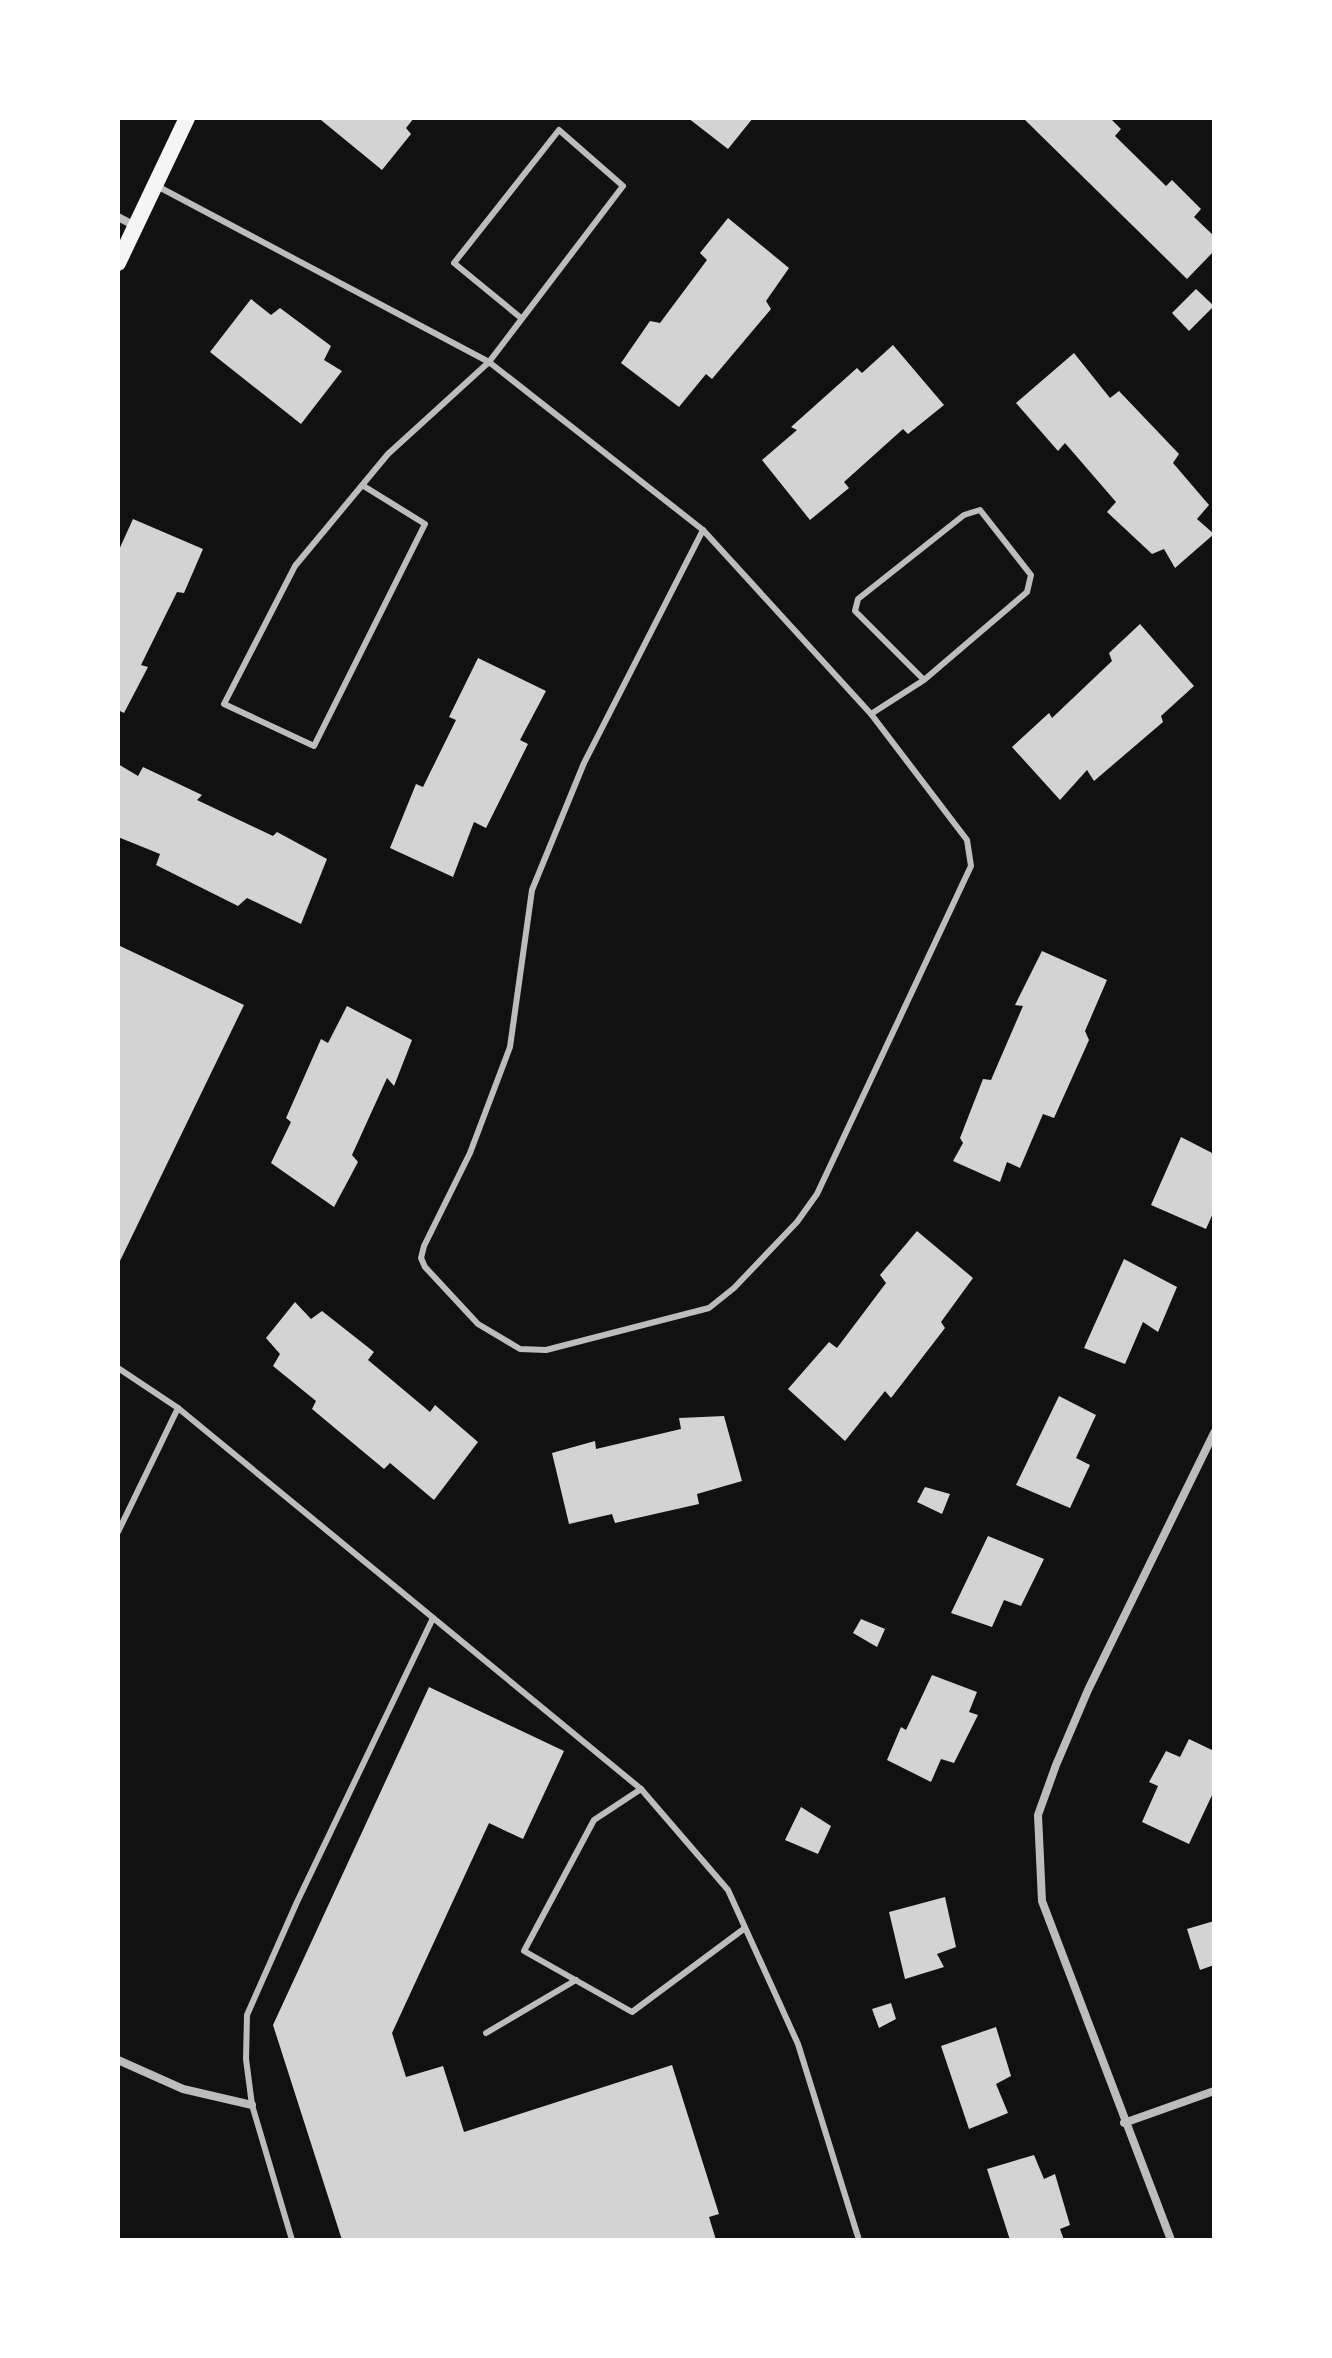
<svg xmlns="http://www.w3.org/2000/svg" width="1332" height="2358" font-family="Figtree,sans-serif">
  <rect width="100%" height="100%" fill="#111"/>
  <!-- building -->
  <g fill="#d3d3d3">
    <polygon points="323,118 414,118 406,128 411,134 382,170 321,120"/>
    <polygon points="688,118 753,118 728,149"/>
    <polygon points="1023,118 1110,118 1121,129 1115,136 1166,186 1172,180 1201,209 1194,217 1214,236 1214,251 1187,279"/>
    <polygon points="728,218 789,268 766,301 771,309 712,379 706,374 679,407 621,363 650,321 660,323 707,260 700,253"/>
    <polygon points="1196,289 1214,306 1189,331 1172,313"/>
    <polygon points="251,299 271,315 280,308 331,346 324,360 342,371 301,424 210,352"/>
    <polygon points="893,345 944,405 908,434 903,429 844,482 849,488 810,520 762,460 797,430 791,427 857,368 862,373"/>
    <polygon points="1074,353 1110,398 1119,391 1179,454 1173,463 1209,505 1197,519 1214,534 1175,568 1164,549 1152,554 1107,512 1116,502 1065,443 1058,451 1016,403"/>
    <polygon points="133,519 203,549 184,593 177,592 141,665 148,667 124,713 118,710 118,552"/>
    <polygon points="1140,624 1194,686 1161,716 1163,722 1094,781 1087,770 1060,800 1012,747 1049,713 1052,718 1112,661 1109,653"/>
    <polygon points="478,658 546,691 520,740 528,744 486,828 474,822 453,877 390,848 416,784 423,787 456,720 449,717"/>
    <polygon points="118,764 138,776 143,767 202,795 197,800 273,836 277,832 327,859 301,924 247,898 238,906 156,865 160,854 118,837"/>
    <polygon points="118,945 244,1005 118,1265"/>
    <polygon points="1042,951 1107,980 1085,1031 1089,1040 1054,1118 1043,1114 1020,1168 1007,1162 1000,1182 953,1161 963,1143 960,1138 983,1079 991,1080 1023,1006 1015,1005"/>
    <polygon points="347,1006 412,1040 394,1086 387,1078 352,1155 358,1162 334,1207 271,1163 291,1122 286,1118 321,1039 328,1043"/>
    <polygon points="1181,1137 1214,1154 1214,1211 1206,1229 1151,1205"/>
    <polygon points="917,1231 973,1278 941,1322 945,1328 891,1398 885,1391 845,1441 788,1389 829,1342 837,1348 886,1283 880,1275"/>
    <polygon points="1124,1259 1177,1287 1158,1332 1143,1322 1125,1364 1084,1348"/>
    <polygon points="295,1302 311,1319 322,1311 374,1352 368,1360 430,1412 435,1405 478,1442 434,1500 390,1463 384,1469 312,1409 316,1401 273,1366 280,1354 266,1338"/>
    <polygon points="1059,1396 1096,1415 1076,1458 1090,1465 1070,1508 1016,1485"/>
    <polygon points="724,1416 742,1481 697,1494 699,1504 615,1523 612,1514 569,1524 552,1453 595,1441 596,1449 681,1429 679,1418"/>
    <polygon points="925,1487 950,1494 942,1514 917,1502"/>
    <polygon points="988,1536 1044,1559 1021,1606 1004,1600 992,1627 951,1613"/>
    <polygon points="861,1619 885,1629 877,1647 853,1633"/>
    <polygon points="932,1675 977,1692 969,1712 978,1715 954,1763 941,1759 931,1782 887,1760 901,1727 906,1730"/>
    <polygon points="429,1687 564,1751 523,1839 489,1823 392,2033 406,2077 443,2066 464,2132 672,2065 719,2214 709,2217 716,2240 342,2240 273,2025"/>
    <polygon points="1189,1739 1214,1751 1214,1791 1189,1844 1142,1822 1158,1786 1149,1782 1166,1751 1180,1757"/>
    <polygon points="801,1807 831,1826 818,1854 785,1840"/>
    <polygon points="945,1897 956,1947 937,1954 944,1967 905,1979 889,1912"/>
    <polygon points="1214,1921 1214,1965 1200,1970 1187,1929"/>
    <polygon points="891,2003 896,2019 879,2028 872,2009"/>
    <polygon points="996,2027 1011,2076 996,2084 1008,2113 969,2129 941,2046"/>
    <polygon points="1034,2155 1044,2179 1055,2174 1070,2225 1060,2229 1064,2240 1010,2240 987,2169"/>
  </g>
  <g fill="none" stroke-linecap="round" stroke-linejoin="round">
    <!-- service -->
    <g stroke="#bcbcbc" stroke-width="6">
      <polyline points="157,186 489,362 703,530"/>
      <polyline points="362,485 425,524 314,746 224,704 295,566 388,454 489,362 623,186 559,130 454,263 521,318"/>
      <polygon points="703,530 871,714 967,840 971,866 817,1194 797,1222 734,1288 709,1308 546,1350 520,1349 478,1324 425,1267 421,1258 424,1246 470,1153 510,1047 532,890 584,763"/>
      <polyline points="871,714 924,680 855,611 858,599 964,515 980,510 1031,575 1027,592 924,680"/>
      <polyline points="118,1368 178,1408 641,1789 728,1890 798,2044 859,2240"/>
      <polyline points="118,1532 178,1408"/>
      <polyline points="641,1789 594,1820 524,1951 632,2012 745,1928"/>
      <polyline points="486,2033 576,1980"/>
      <polyline points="292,2240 252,2105 246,2059 247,2015 297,1902 433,1618"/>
    </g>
    <!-- minor -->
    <g stroke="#bcbcbc" stroke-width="8">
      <polyline points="118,217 135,226"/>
      <polyline points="118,2060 183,2089 252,2105"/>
      <polyline points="1124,2123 1214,2091"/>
      <polyline points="1171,2240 1042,1901 1038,1815 1056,1765 1088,1690 1214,1433"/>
    </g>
    <!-- secondary -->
    <polyline stroke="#f5f5f5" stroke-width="16" points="118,263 187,118"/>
  </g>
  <!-- border -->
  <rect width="1332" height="2358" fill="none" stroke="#ffffff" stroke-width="240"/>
</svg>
